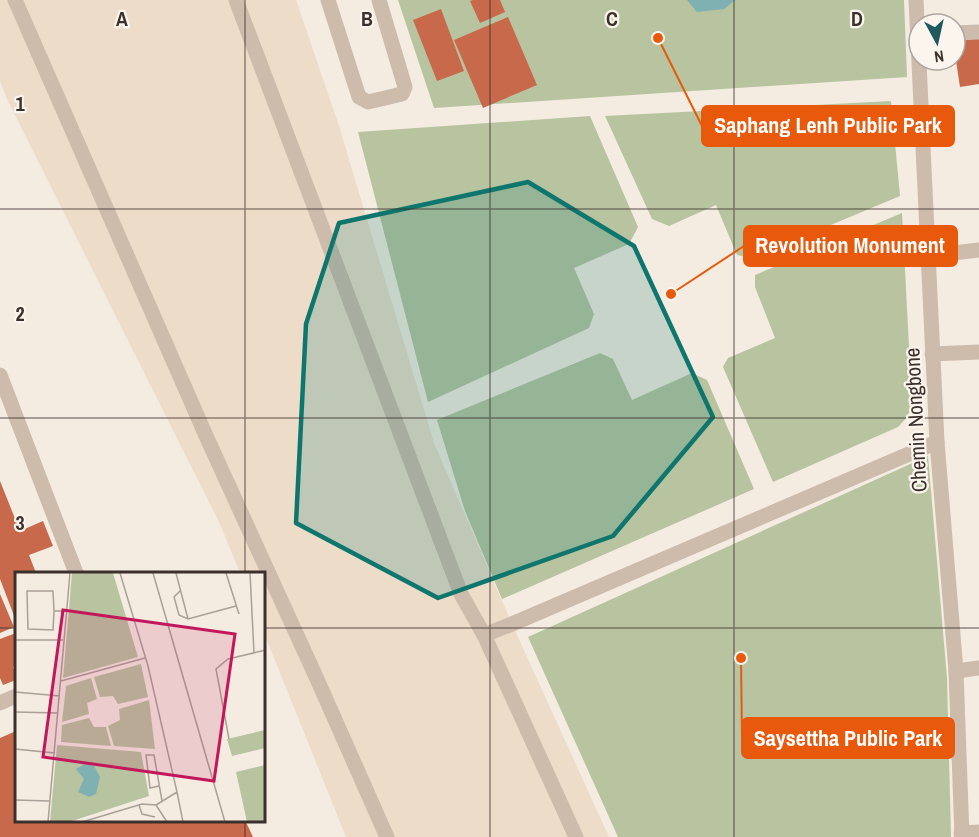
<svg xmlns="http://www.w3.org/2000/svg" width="979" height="837" font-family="'Archivo Narrow',sans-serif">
  <rect width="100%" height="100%" fill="#f4ebe1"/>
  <!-- green -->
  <g fill="#b8c4a0">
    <polygon points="398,0 904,0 907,77 434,108"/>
    <polygon points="891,101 900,196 752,258 737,255 716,205 669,226 652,219 605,116"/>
    <polygon points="590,116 638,227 629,244 574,268 594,314 589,328 428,402 358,132"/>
    <polygon points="902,213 912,403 908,416 898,427 773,482 723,367 728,358 775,338 755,287 755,275"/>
    <polygon points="600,353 613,359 632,400 692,373 707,380 754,489 502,599 465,511 437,420"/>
    <polygon points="928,456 947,678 951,837 618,837 528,637"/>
  </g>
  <!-- plaza -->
  <polygon fill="#ecdcc8" points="0,0 296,0 339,126 434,443 512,624 609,837 346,837 264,633 264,573 240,573 220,524 7,99 0,81"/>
  <!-- water -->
  <polygon fill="#7fb0b2" points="687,0 735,0 724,9 697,12"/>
  <!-- building -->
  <g fill="#c8694b">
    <polygon points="473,0 500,0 505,12 480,23 470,1"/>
    <polygon points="441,9 464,71 437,81 413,20"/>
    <polygon points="508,17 537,85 483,108 454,40"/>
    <polygon points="979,38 979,84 960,87 955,54 955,42"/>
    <polygon points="0,481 20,531 43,521 53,546 29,555 36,573 16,573 16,621 0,579"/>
    <polygon points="0,594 14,627 0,633"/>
    <polygon points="16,633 16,665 13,667 16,675 16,680 3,685 0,678 0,639"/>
    <polygon points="16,731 16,820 245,820 253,837 0,837 0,738"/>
  </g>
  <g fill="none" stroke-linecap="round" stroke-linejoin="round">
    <!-- minor -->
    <g stroke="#cdbbac" stroke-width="15">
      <polyline points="15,0 207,438 317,679 387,837"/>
      <polyline points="236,0 461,594 484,635 576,837"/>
      <polyline points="328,0 359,97 368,102 402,94 405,87 379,0"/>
      <polyline points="916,0 937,442 956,671 962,837"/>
      <polyline points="955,33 979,32"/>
      <polyline points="928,256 979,250"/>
      <polyline points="932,354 979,352"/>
      <polyline points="0,375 76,573"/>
      <polyline points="484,635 512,624 937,442"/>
      <polyline points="956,671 979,668"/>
      <polyline points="0,703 16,696"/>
      <polyline points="961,833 979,832"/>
    </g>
  </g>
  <!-- marked area -->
  <path fill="#0f766e" fill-opacity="0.2" stroke="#0f766e" stroke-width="4.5" stroke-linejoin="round" d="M528 182 634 246 713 417 613 536 438 598 296 523 306 324 339 223Z"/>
  <!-- grid -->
  <path fill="none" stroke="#3b302b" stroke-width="1.5" stroke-opacity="0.55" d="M245 0V573M490 0V837M734 0V837M0 209H979M0 418H979M0 628H16M264 628H979M245 820V837"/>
  <g text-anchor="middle" stroke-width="4.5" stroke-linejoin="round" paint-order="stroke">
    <!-- street labels -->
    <g font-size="21" fill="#3b302b" stroke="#fbf5ee">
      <text transform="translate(916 420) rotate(-93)" y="7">Chemin Nongbone</text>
    </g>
  </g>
  <!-- overview -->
  <g transform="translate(15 572)">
    <rect width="250" height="250" fill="#f4ebe1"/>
    <path d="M57 1H98L123 85 48 106ZM126 92 133 125 103 132 98 124 85 125 79 105ZM76 106 82 127 72 131 74 142 47 150 51 114ZM134 128 140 177 99 174 93 154 105 148 104 137ZM74 146 79 155H91L96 174 46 170 47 153ZM250 158V176L217 184 212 167ZM42 173 126 180 134 224 54 250H35ZM250 193V250H232L221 200Z" fill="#b8c4a0"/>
    <path d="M73 190H77L85 205 81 222 74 225 63 220 69 207 61 197Z" fill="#7fb0b2"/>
    <path fill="none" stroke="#aaa098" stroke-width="1.5" d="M105 1 133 94 162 220M138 1 210 250M161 1 173 47M211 1 224 42M235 1 239 81M166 18 159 25 164 43 173 47 221 34M39 39 38 58 13 57 12 19H38L39 39H51M0 68H48M46 109 130 86M0 120 45 124M0 140 43 141M214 167 201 97 213 87 251 78M0 177 40 181M144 214 135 216 131 183H139L147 229M0 228 35 229M124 233 127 242 140 245M141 233 162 220 168 250M33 250 55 1M67 250 127 232 141 233 152 250"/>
    <path fill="#c2185b" fill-opacity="0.15" stroke="#c2185b" stroke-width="3" d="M48 38 220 62 199 209 28 185Z"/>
    <rect width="250" height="250" fill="none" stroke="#3b302b" stroke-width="3"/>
  </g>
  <g font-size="20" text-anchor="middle" font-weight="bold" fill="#3b302b" stroke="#fbf5ee" stroke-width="4.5" stroke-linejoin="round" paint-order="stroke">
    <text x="122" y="26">A</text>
    <text x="367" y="26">B</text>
    <text x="612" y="26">C</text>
    <text x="857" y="26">D</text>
    <text x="20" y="111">1</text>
    <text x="20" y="321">2</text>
    <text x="20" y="530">3</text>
  </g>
  <!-- callouts -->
  <path fill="none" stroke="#e8590c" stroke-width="2" d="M658 38L702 126M671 294L744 246M741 658L742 738"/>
  <g fill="#e8590c" stroke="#fbf5ee" stroke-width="2">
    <circle cx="658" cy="38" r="6"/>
    <circle cx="671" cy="294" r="6"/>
    <circle cx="741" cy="658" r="6"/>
  </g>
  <g fill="#e8590c" stroke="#e8590c" stroke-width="2">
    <rect x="702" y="106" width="252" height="40" rx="6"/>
    <rect x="744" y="226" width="213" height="40" rx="6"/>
    <rect x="742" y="718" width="212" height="40" rx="6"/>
  </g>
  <g font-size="22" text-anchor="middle" font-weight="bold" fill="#fff">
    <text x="828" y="133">Saphang Lenh Public Park</text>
    <text x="850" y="253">Revolution Monument</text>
    <text x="848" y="746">Saysettha Public Park</text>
  </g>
  <!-- north arrow -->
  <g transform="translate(937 42) rotate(172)"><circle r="28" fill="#fbf5ee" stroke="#aea6a0" stroke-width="1.5"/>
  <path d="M0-4.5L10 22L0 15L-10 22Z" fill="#1f5a5e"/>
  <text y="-9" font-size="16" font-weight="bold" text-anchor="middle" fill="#3b302b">N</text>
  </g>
</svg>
